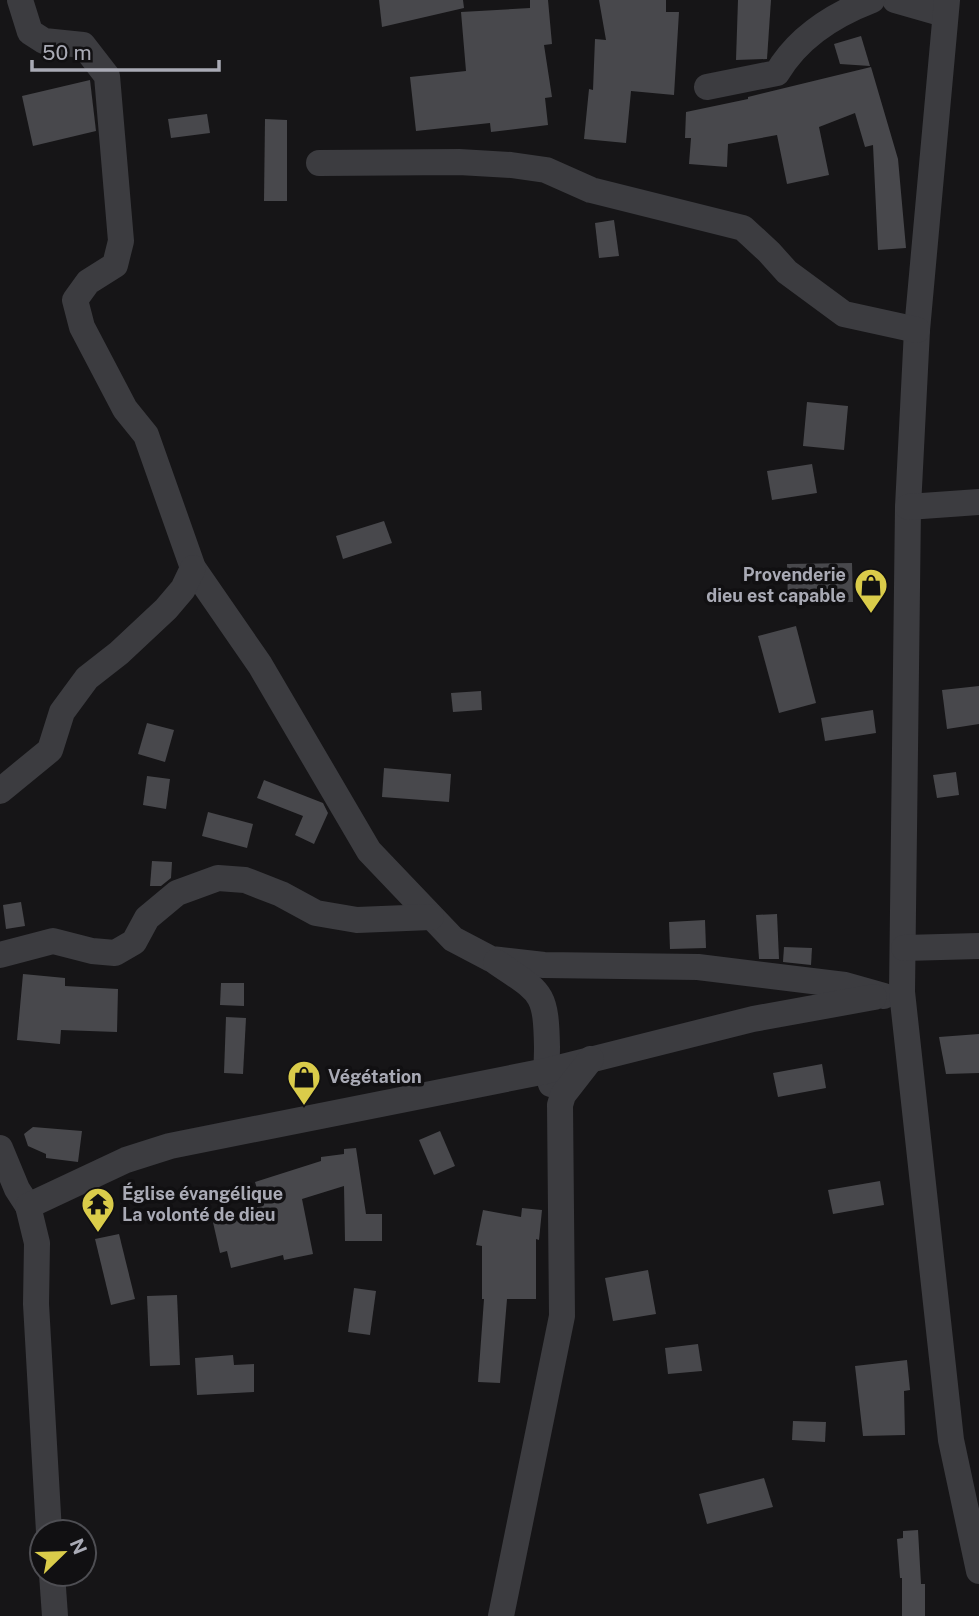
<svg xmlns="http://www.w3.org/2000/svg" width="979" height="1616" font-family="'Public Sans',sans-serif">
  <rect width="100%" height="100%" fill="#161517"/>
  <!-- building -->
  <g fill="#48484c">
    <polygon points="379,0 463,0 464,8 382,27"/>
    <polygon points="530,0 548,0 552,44 544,45 552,97 545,98 548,125 491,132 490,123 416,131 410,77 466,71 461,12 530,8"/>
    <polygon points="599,0 666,0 666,12 679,12 674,95 631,91 626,143 584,139 589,89 593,90 595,39 606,40"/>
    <polygon points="738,0 771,0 767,59 736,60"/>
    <polygon points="861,36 870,66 840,64 834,44"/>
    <polygon points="871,67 898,159 906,248 878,250 873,145 865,147 855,113 819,127 829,175 787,184 777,135 728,144 727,167 689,164 691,138 685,138 686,112 748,99 748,97"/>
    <polygon points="90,80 96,131 33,146 22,96"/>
    <polygon points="207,114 210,133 171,138 168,119"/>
    <polygon points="265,119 287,120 287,201 264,201"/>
    <polygon points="614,220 619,256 599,258 595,223"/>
    <polygon points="807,402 848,406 844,450 803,446"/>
    <polygon points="812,464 817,493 772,500 767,471"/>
    <polygon points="384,521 392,543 343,559 336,536"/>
    <polygon points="852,563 853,602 788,603 787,564"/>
    <polygon points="796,626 816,703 779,713 758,636"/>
    <polygon points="979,686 979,724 947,729 942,690"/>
    <polygon points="481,691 482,710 453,712 451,693"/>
    <polygon points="873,710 876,733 825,741 821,718"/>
    <polygon points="147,723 174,730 165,762 138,754"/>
    <polygon points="384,768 451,774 449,802 382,797"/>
    <polygon points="956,772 959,795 937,798 933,775"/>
    <polygon points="147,776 170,779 166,809 143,805"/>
    <polygon points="264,780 323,803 328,813 314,844 295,835 303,816 257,798"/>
    <polygon points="208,812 253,824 247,848 202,836"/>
    <polygon points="152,861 172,862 171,878 161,886 150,886"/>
    <polygon points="21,902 25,926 6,929 3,905"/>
    <polygon points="777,914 779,959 759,959 756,915"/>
    <polygon points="705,920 706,948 670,949 669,922"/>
    <polygon points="784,947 812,948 811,965 783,962"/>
    <polygon points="23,974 65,978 65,986 118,989 117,1032 61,1030 60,1044 17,1040"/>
    <polygon points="221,983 244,983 244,1006 220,1005"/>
    <polygon points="226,1017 246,1018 243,1074 224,1073"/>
    <polygon points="979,1034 979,1073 946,1074 939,1037"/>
    <polygon points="822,1064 826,1088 778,1097 773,1073"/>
    <polygon points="33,1127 82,1131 78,1162 46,1158 46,1154 28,1146 24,1134"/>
    <polygon points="440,1131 455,1166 434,1175 419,1140"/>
    <polygon points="356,1148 366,1214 382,1214 382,1241 345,1241 344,1186 302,1199 313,1254 284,1260 283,1255 231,1268 227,1251 220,1253 212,1218 262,1206 255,1182 321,1161 321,1157 344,1154 344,1149"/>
    <polygon points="880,1181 884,1205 833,1214 828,1190"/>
    <polygon points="522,1208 542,1210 539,1240 536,1239 536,1299 507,1299 500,1383 478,1382 484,1299 482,1299 482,1246 476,1245 483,1210 521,1217"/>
    <polygon points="119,1234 135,1299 111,1305 95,1239"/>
    <polygon points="648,1270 656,1314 613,1321 605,1278"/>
    <polygon points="354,1288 376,1291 370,1335 348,1332"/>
    <polygon points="177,1295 180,1365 150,1366 147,1296"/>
    <polygon points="698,1344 702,1371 668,1374 665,1348"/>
    <polygon points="233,1355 234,1365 254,1364 254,1392 197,1395 195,1358"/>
    <polygon points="907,1360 910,1390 904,1391 905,1435 863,1436 855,1366"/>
    <polygon points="793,1421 826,1422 825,1442 792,1440"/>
    <polygon points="764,1478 773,1507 707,1524 699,1494"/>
    <polygon points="918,1530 921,1584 925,1584 925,1616 902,1616 902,1578 900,1578 897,1539 903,1538 903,1531"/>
  </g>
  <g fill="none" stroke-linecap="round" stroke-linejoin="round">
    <!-- minor -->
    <g stroke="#3c3c40" stroke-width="26">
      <polyline points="20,0 30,32 44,41 83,45 107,76 121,241 115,265 88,282 75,300 82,327 125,409 146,435 193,568 260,665 369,851 453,939 491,959 544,965 698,967 845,985 884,996"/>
      <polyline points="895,0 944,14"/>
      <polyline points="947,0 917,330 908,507 902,992 951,1440 979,1571"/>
      <path d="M707 87 777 73C798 37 833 15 872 0"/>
      <polyline points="319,163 459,162 511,165 546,170 591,190 743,228 769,252 787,272 844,314 917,330"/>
      <polyline points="908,507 979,502"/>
      <polyline points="0,791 50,750 62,712 87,678 119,653 166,609 183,589 193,568"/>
      <polyline points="904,948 979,946"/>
      <polyline points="0,955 53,941 92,951 115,953 134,942 147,918 177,893 218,878 245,880 281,894 316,913 357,920 431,917"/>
      <path d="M496 962C541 993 546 990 547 1047 547 1062 545 1071 551 1084"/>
      <polyline points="0,1148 17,1189 28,1206"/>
      <polyline points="49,1532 36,1304 37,1243 28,1206 126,1160 170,1146 546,1071 753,1019 874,997"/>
      <polyline points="52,1574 55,1616"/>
      <polyline points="501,1616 562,1316 560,1105 563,1095 591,1059"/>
    </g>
  </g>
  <!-- icons -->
  <defs>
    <symbol id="shop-pin" viewBox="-11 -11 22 30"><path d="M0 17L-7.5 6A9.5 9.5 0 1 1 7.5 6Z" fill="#dacc4a" stroke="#111012"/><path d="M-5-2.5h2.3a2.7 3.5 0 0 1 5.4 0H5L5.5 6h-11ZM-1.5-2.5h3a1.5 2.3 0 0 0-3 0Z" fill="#111"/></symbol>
    <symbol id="temple-pin" viewBox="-11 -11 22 30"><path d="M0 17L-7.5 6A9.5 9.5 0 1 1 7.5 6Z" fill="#dacc4a" stroke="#111012"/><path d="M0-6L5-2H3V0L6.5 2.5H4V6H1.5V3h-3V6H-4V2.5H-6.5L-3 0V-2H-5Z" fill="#111"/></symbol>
  </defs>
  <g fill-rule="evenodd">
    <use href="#shop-pin" x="852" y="566" width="38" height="52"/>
    <use href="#shop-pin" x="285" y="1058" width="38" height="52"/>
    <use href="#temple-pin" x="79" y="1185" width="38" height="52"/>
  </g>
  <g text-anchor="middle" stroke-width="7" stroke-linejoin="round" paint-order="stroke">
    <!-- poi labels -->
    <g font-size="18" font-weight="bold" fill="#a9aab5" stroke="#111012" text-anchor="start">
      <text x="846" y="581" text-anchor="end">Provenderie<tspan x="846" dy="21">dieu est capable</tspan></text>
      <text x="328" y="1083">Végétation</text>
      <text x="122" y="1200">Église évangélique<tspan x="122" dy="21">La volonté de dieu</tspan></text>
    </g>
  </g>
  <!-- north arrow -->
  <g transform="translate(63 1553) rotate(67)"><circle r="33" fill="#111012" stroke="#4e4e53" stroke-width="2"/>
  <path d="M0-5L12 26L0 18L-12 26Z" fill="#dacc4a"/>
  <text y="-10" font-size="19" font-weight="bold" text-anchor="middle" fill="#a9aab5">N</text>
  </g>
  <!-- scale -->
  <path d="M32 60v10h187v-10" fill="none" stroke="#a9aab5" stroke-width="3.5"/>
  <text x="42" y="60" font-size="21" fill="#a9aab5" stroke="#111012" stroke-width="5" paint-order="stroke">50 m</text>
</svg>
